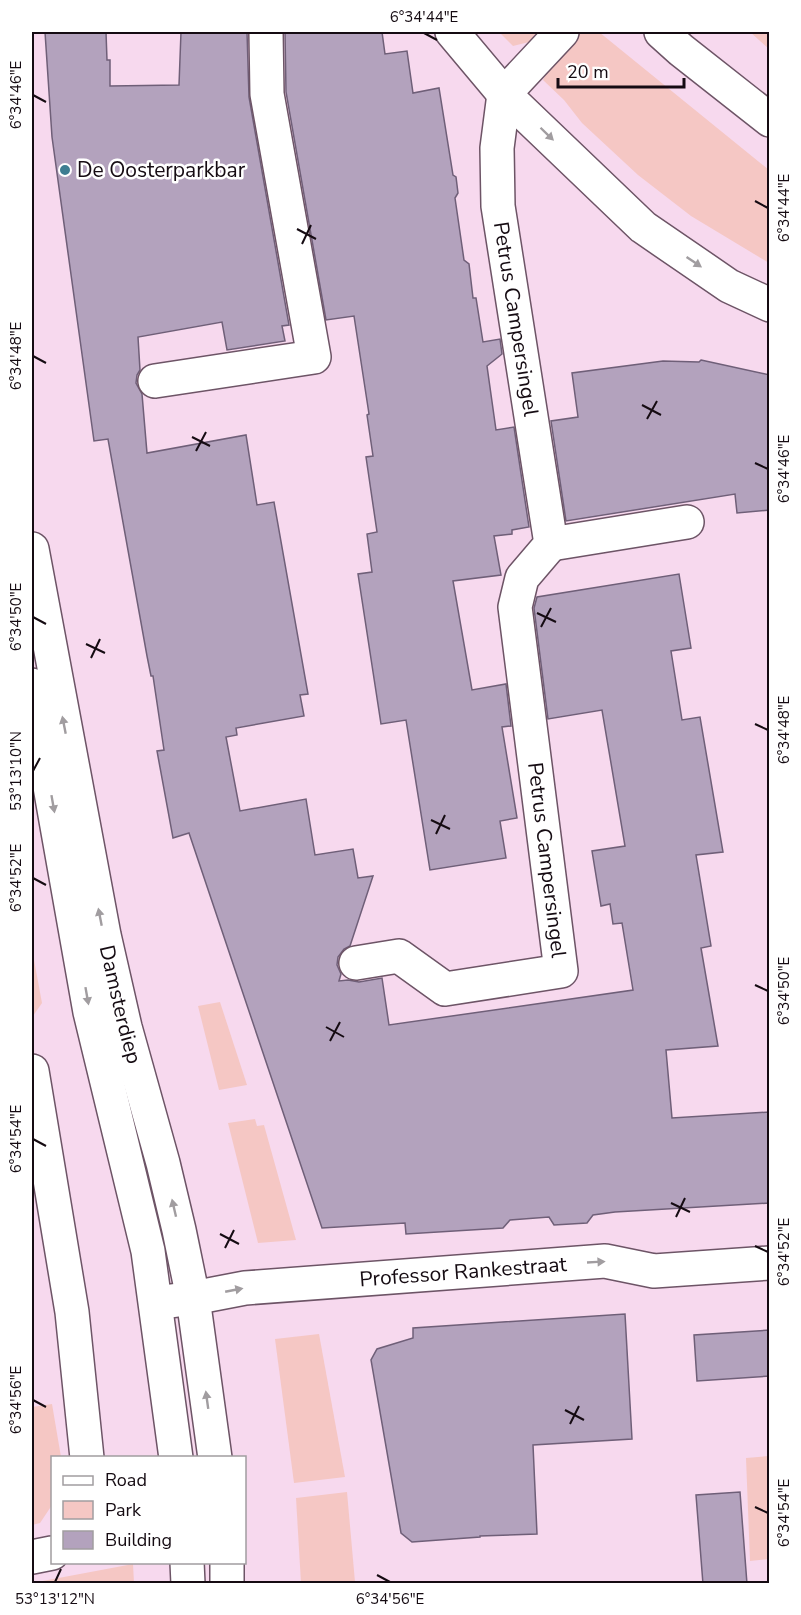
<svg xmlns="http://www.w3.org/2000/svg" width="801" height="1615" font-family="'Nunito Sans',sans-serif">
  <rect width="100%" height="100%" fill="#f7d9ee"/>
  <!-- green -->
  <g fill="#f5c7c4">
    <polygon points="499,32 537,32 529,42 513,46"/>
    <polygon points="578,32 599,32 769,170 769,263 691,216 638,175 582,123 564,100 543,80 552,63"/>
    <polygon points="750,32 769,32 769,49"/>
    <polygon points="32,949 42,1003 33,1016 32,1011"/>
    <polygon points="220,1002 247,1085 219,1090 198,1006"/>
    <polygon points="255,1119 257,1126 264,1125 296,1240 258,1243 228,1123"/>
    <polygon points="319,1334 345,1477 294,1483 275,1339"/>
    <polygon points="52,1404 61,1457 52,1458 52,1505 40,1523 32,1525 32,1407"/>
    <polygon points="769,1456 769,1559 750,1561 746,1458"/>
    <polygon points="347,1492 355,1582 301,1583 296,1498"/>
    <polygon points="133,1564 134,1583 32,1583"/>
  </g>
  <!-- building -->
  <g fill="#b3a2bd" stroke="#6f5f78" stroke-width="1.5">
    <polygon points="45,32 106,32 107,60 110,60 110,86 179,85 181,32 247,32 249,97 289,325 282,326 285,341 227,350 222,322 138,337 140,370 137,375 136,383 142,394 147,453 246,435 257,505 274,502 308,694 300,695 304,716 236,728 237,735 226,737 240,811 306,799 315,855 353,849 358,878 373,876 350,946 344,949 338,957 337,965 341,974 339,981 348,980 359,982 382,978 389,1025 633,990 622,923 613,924 610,904 601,906 592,851 625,846 602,710 548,719 534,608 537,597 679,574 691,648 671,651 682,720 700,717 723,852 696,855 711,946 701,948 718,1046 666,1050 672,1118 770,1112 770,1203 615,1212 593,1215 587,1223 554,1225 549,1217 510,1220 503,1228 406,1234 405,1223 322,1228 189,833 173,838 157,751 164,750 153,676 151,676 147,656 108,439 94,441 52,137"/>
    <polygon points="285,32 382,32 385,54 407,51 413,93 439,88 453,175 456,177 458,193 455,198 464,260 469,264 473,298 476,298 483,342 500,339 502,354 487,366 496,430 514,427 529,527 512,530 512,534 494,536 501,575 453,581 472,690 506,684 511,726 502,727 517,818 500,821 506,858 430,870 406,720 381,724 358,574 372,572 367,534 377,532 366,457 373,456 367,415 369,414 354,316 326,320 286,92"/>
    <polygon points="701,360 770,375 770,510 737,513 735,494 566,521 551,421 578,417 572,373 663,361 699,362"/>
    <polygon points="625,1314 632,1439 533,1445 537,1534 480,1536 480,1537 412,1542 401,1533 371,1360 377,1349 413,1338 413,1328"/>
    <polygon points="770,1330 770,1376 697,1381 694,1335"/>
    <polygon points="740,1492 747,1584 703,1584 696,1495"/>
  </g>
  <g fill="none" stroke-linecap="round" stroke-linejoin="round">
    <defs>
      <g id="minor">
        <polyline points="452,32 504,94 643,227 729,286 770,305"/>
        <polyline points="155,381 314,357 267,94 266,32"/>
        <polyline points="551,544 687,522"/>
        <polyline points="356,963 399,956 445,989 561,971 515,607 522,578 551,544 498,206 497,148 504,94 562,32"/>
        <polyline points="32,1071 72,1312 87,1458"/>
        <path id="s1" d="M156 1303 193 1298 245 1288 605 1261 654 1271 770 1263"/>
        <polyline points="32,1557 52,1553"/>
      </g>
      <g id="secondary">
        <polyline points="661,32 681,50 770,120"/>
        <path id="s2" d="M32 549 104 935 125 1027 163 1163 179 1230 193 1298 215 1458"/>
        <polyline points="32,685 90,1012 148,1251 176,1458"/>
        <polyline points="187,1562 188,1584"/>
        <polyline points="227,1562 227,1584"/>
      </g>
    </defs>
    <!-- minor casing -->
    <use href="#minor" stroke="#6d5466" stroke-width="36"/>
    <!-- secondary casing -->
    <use href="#secondary" stroke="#6d5466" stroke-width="36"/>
    <!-- minor -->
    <use href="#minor" stroke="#fff" stroke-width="33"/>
    <!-- secondary -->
    <use href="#secondary" stroke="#fff" stroke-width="33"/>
  </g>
  <!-- one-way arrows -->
  <defs><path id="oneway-solid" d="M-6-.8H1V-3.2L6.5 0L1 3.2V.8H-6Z" transform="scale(1.5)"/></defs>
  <g fill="#a19da0">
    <use href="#oneway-solid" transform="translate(547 134) rotate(44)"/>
    <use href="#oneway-solid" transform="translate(694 262) rotate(34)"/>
    <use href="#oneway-solid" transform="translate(64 725) rotate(-101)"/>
    <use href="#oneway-solid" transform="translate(53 804) rotate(80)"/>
    <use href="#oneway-solid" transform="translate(100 917) rotate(-101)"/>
    <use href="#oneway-solid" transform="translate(87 996) rotate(80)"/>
    <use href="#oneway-solid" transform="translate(174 1208) rotate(-103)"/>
    <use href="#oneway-solid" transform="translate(596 1262) rotate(-3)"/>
    <use href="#oneway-solid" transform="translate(234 1290) rotate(-11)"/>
    <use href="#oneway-solid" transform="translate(207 1400) rotate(-98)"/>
  </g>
  <!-- ticks -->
  <path fill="none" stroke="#150b12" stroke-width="2" d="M424 33 437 40M33 95 46 102M755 201 768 208M297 229 316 239M302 244 311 225M33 356 46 363M642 405 661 415M647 419 657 401M192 437 210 446M196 451 206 432M755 463 768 469M537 613 556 622M33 617 46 624M541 627 551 608M86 644 105 653M91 658 100 639M755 724 768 730M33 771 40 758M431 820 450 829M436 834 445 815M33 878 46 885M755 985 768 991M326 1027 344 1037M330 1041 340 1022M33 1139 46 1146M671 1203 690 1212M676 1217 685 1198M220 1234 239 1244M755 1246 768 1252M225 1248 234 1230M33 1400 46 1407M565 1410 584 1420M570 1424 579 1406M755 1507 768 1513M377 1575 390 1582M55 1582 61 1569"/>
  <!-- markers -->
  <circle fill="#3d7d91" stroke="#fff" stroke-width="2" cx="65" cy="170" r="6"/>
  <g text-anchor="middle" stroke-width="5" stroke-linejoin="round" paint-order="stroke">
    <!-- poi labels -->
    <g font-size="21" fill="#150b12" stroke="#fff" text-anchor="start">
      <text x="77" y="177">De Oosterparkbar</text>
    </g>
    <!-- street labels -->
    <g font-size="21" fill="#150b12" stroke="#fff">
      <text transform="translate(516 319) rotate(81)" y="7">Petrus Campersingel</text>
      <text transform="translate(547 860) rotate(83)" y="7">Petrus Campersingel</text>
      <text dy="7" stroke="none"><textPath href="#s2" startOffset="464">Damsterdiep</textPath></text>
      <text dy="7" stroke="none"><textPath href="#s1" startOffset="309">Professor Rankestraat</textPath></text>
    </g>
  </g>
  <!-- border -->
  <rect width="801" height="1615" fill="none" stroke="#ffffff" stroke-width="66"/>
  <!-- legend -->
  <rect x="51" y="1456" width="195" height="108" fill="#ffffff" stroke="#a19da0" stroke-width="1.5"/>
  <rect x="63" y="1476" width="30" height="9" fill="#ffffff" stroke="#a19da0" stroke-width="1.5"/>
  <text x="105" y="1486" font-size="18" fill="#150b12">Road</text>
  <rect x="63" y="1501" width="30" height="18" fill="#f5c7c4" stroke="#a19da0" stroke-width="1.5"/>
  <text x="105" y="1516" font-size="18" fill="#150b12">Park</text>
  <rect x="63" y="1531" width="30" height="18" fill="#b3a2bd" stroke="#a19da0" stroke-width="1.5"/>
  <text x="105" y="1546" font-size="18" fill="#150b12">Building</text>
  <!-- scale -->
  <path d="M558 78v9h126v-9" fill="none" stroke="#150b12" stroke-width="3"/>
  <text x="567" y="78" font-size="18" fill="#150b12" stroke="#ffffff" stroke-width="4.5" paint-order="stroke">20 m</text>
  <rect x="33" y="33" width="735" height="1549" fill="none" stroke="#150b12" stroke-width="2"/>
  <g font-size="15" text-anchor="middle" fill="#150b12">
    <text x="424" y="22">6°34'44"E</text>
    <text transform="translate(16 95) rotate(-90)" y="5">6°34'46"E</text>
    <text transform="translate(784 208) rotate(-90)" y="5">6°34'44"E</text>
    <text transform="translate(16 356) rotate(-90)" y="5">6°34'48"E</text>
    <text transform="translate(784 469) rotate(-90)" y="5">6°34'46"E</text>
    <text transform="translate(16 617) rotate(-90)" y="5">6°34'50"E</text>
    <text transform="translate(784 730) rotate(-90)" y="5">6°34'48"E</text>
    <text transform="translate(16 771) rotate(-90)" y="5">53°13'10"N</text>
    <text transform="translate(16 878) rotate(-90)" y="5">6°34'52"E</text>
    <text transform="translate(784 991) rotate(-90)" y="5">6°34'50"E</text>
    <text transform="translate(16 1139) rotate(-90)" y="5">6°34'54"E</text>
    <text transform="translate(784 1252) rotate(-90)" y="5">6°34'52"E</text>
    <text transform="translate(16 1400) rotate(-90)" y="5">6°34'56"E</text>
    <text transform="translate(784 1513) rotate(-90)" y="5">6°34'54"E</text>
    <text x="55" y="1604">53°13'12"N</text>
    <text x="390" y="1604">6°34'56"E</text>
  </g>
</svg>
